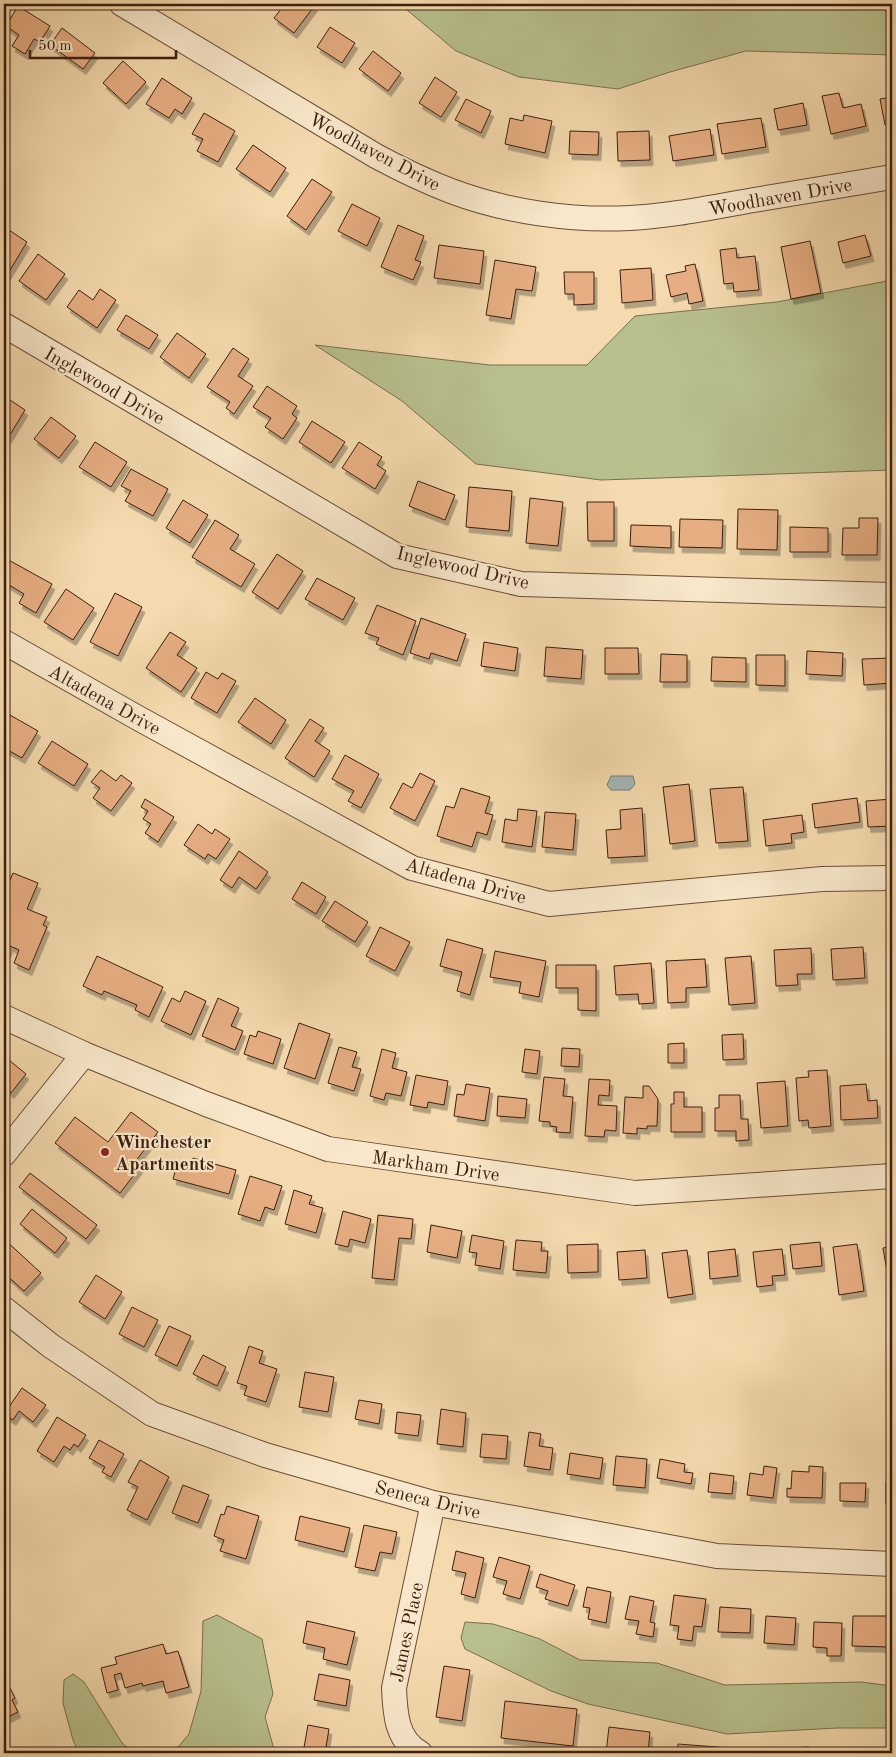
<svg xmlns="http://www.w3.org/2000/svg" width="896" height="1757" font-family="'Old Standard TT',serif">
  <defs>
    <filter id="shadow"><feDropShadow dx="3" dy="5.5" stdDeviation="0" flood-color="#0004"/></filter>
  </defs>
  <rect width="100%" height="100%" fill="#f4daae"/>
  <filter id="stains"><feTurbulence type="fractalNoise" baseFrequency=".004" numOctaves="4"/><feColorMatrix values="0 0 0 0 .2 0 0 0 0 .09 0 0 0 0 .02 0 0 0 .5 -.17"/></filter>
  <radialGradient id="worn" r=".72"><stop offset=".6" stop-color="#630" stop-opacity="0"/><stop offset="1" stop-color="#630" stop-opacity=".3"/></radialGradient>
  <!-- green -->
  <g fill="#b8c08d" stroke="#7a6f4e">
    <polygon points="405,4 892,4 892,55 746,51 670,72 618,89 519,77 456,51 407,10"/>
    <polygon points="892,280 892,470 601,480 476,464 402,401 315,345 490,365 587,365 635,316 777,302"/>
    <polygon points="217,1615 262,1639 273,1694 265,1717 275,1753 167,1753 178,1747 189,1734 201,1691 203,1621"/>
    <polygon points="465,1622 493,1624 513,1630 540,1639 580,1660 657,1663 725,1685 861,1682 892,1686 892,1728 837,1728 727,1734 588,1704 551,1691 465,1649 461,1638"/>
    <polygon points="73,1674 84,1682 122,1743 134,1753 79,1753 73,1740 63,1703 64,1680"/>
  </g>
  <!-- water -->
  <polygon fill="#a2b7b7" stroke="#7a7a74" points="611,776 633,776 635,784 630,790 611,790 607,785"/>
  <!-- building -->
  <g fill="#e7ae83" stroke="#3d1e0f" filter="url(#shadow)">
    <polygon points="285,4 315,5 294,33 274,18"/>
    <polygon points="18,6 50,26 40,42 34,39 25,54 12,46 19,35 6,26"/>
    <polygon points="330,27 355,43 342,63 317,47"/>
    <polygon points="62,28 95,53 83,69 50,45"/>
    <polygon points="373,51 401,73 388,91 359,69"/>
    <polygon points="123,61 146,82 126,104 103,83"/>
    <polygon points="435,77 457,92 441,117 419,103"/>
    <polygon points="162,78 192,98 182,114 175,109 169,118 146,104"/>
    <polygon points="839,93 843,108 861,104 866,126 831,134 822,96"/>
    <polygon points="892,97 892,123 885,125 880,99"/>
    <polygon points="466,99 491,111 481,133 455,120"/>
    <polygon points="803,103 807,125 778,130 774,109"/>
    <polygon points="204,113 235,131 218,162 197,151 203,139 192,134"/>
    <polygon points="524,115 552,121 545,153 505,144 510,118 523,121"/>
    <polygon points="761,118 766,147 722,154 717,124"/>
    <polygon points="710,129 714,155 673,161 669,136"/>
    <polygon points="570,131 599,132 598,155 569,154"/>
    <polygon points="649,131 650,160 618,161 617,132"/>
    <polygon points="253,145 286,168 270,192 236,169"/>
    <polygon points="312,179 332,192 306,230 287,216"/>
    <polygon points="352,204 380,218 367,246 338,231"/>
    <polygon points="398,225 424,236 415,260 421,262 413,280 381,267"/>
    <polygon points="6,228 27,242 4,280 4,232"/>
    <polygon points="892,230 892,253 888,231"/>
    <polygon points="865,235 871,256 843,263 838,242"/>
    <polygon points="810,241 821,293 791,299 781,247"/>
    <polygon points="439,245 484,251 480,284 434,278"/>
    <polygon points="736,248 737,258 755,256 759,290 734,292 733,283 724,284 720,250"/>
    <polygon points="38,254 65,274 46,300 19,281"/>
    <polygon points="495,260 536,267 532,291 516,289 511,319 486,315"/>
    <polygon points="695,264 703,301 689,304 687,293 671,297 666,275 686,271 685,266"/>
    <polygon points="651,268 653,300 622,303 620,270"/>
    <polygon points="564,272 594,272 594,304 574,305 574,294 565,294"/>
    <polygon points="100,289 116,300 97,328 67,307 79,290 93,300"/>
    <polygon points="126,315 158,335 149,349 117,330"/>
    <polygon points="177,333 206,354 189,378 160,357"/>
    <polygon points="233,348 249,359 238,376 253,386 234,414 226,408 230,402 207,387"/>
    <polygon points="267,386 297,406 292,414 297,418 283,439 265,427 271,418 253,407"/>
    <polygon points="4,396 25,410 8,438 4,435"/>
    <polygon points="51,417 76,436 59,458 34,439"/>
    <polygon points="312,421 345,442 331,463 299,442"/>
    <polygon points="95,442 127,462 111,487 79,467"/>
    <polygon points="359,442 382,457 377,465 386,471 375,489 342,468"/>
    <polygon points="131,469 168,489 153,516 125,501 131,491 121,486"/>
    <polygon points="418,481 455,495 445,520 409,506"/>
    <polygon points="469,487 512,491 509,531 466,527"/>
    <polygon points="530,498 563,502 558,546 526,543"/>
    <polygon points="183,500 208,515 190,543 166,528"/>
    <polygon points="587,502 614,502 614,541 588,541"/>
    <polygon points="738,509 778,510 777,550 737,549"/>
    <polygon points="859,518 878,518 877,555 842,555 843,528 859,528"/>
    <polygon points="680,519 723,520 722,548 679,547"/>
    <polygon points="215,520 239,535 230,549 255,564 241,587 192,557"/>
    <polygon points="631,525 671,526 671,548 630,546"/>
    <polygon points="790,527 828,528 828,552 790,552"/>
    <polygon points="277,554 303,571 278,609 252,592"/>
    <polygon points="5,558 52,584 36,613 19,603 24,594 4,582"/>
    <polygon points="317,578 355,598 343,620 305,599"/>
    <polygon points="66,589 94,608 73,640 44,622"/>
    <polygon points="115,593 142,607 118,656 90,642"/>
    <polygon points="377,605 416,621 403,655 376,644 379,638 365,633"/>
    <polygon points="421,618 466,634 457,661 431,653 429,659 410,653"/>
    <polygon points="170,632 186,642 177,655 197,668 181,692 146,668"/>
    <polygon points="484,642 518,648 515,671 481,666"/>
    <polygon points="546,647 583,650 581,679 544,676"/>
    <polygon points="605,648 638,648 639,674 605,674"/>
    <polygon points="807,651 843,653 842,676 806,674"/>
    <polygon points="661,654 687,655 687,682 660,682"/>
    <polygon points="756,655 785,655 785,686 756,685"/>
    <polygon points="712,657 746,658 746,682 711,681"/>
    <polygon points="892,658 892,683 864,685 862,659"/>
    <polygon points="206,672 218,679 222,673 236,681 217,713 191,698"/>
    <polygon points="255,698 286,720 271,744 238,722"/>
    <polygon points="10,715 38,731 22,758 4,748 4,726"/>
    <polygon points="310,719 324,728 315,741 330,751 314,777 285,758"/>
    <polygon points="52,741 88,764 74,786 38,763"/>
    <polygon points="345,755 379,774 361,808 348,801 354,791 332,779"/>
    <polygon points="101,770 116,781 121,775 132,783 111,811 93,798 100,788 91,782"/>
    <polygon points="420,773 435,781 415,821 390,808 403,783 412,788"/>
    <polygon points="689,784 695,841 670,844 663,787"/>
    <polygon points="743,787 748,841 716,843 710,789"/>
    <polygon points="461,788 490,797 485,813 493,815 487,835 477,832 472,847 437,836 446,806 454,808"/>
    <polygon points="857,798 860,822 815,828 812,804"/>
    <polygon points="145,799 174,817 158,842 145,833 151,824 143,819 148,811 141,807"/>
    <polygon points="892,799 892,826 868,827 866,801"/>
    <polygon points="642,808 645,856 608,858 606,830 621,829 620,810"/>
    <polygon points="518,809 537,811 532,847 502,842 505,819 517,821"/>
    <polygon points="545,812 576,814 573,850 542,847"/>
    <polygon points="802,815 804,832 791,834 792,843 766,846 763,820"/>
    <polygon points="198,824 212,834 215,829 230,839 216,859 208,854 205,859 184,845"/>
    <polygon points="239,851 268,872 256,889 239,877 232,888 220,880"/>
    <polygon points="13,873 38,883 27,909 47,917 43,925 47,927 29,970 14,963 19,950 10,946 4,960 4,895"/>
    <polygon points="302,882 326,897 316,914 292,899"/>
    <polygon points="335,901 368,922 355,942 322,921"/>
    <polygon points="380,927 410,942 395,971 366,956"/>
    <polygon points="447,939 483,949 470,995 457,991 462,972 440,966"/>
    <polygon points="863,947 865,978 833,980 831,949"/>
    <polygon points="811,948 812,974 797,974 798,985 776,986 774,950"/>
    <polygon points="495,951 546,961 539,997 519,993 521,982 490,977"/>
    <polygon points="97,956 163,987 149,1017 135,1010 137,1005 104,991 102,995 83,986"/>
    <polygon points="751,956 755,1003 729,1005 725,958"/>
    <polygon points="705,959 707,987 686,988 686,1002 668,1003 666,961"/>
    <polygon points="651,963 654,1003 639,1004 638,994 616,995 614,966"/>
    <polygon points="556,965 596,965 596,1011 578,1010 578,988 556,988"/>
    <polygon points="185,991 206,1001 191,1035 161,1021 172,998 180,1002"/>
    <polygon points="218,998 239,1008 231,1026 243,1031 235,1050 202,1036"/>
    <polygon points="299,1023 330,1034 315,1079 284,1068"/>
    <polygon points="258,1031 281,1039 273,1064 244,1054 250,1035 256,1037"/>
    <polygon points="743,1034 744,1059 723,1060 722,1035"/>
    <polygon points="684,1043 684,1063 668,1063 668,1044"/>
    <polygon points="339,1047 357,1052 352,1067 361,1069 354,1091 328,1083"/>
    <polygon points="562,1048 580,1049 579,1067 561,1066"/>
    <polygon points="382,1049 396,1053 392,1068 407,1072 401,1096 386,1093 384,1100 370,1096"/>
    <polygon points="525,1049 540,1051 537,1074 522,1072"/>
    <polygon points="4,1056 26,1074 11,1093 4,1088"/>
    <polygon points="827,1070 831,1126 809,1128 808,1120 799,1121 796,1078 809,1077 808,1071"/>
    <polygon points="416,1075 448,1081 444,1105 428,1102 427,1108 410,1105"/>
    <polygon points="544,1077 565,1079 563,1096 573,1097 570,1133 556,1132 557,1127 550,1126 550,1122 539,1121"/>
    <polygon points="589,1079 610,1080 609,1096 599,1095 598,1105 617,1106 616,1131 605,1130 604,1137 585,1136"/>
    <polygon points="785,1081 788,1126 761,1128 757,1083"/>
    <polygon points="466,1084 490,1088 485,1121 454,1116 457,1094 464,1095"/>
    <polygon points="866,1084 868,1101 877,1100 878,1118 841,1120 840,1086"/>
    <polygon points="643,1086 649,1086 658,1099 657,1126 647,1126 647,1129 637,1128 637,1134 623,1133 625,1097 643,1098"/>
    <polygon points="674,1092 684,1092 684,1107 702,1107 702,1132 671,1132 671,1104 674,1104"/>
    <polygon points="719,1095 740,1095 741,1119 748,1119 749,1140 736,1141 736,1131 715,1131 715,1108 719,1108"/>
    <polygon points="498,1096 527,1099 525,1118 497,1116"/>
    <polygon points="131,1112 158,1132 135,1162 141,1166 120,1193 55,1143 75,1117 108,1142"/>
    <polygon points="193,1158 236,1170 229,1194 173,1179 178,1161 192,1164"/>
    <polygon points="30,1173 97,1225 86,1239 19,1187"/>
    <polygon points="250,1176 282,1186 274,1210 265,1207 260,1221 238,1214"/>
    <polygon points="294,1190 312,1196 309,1204 323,1208 316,1233 285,1224"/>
    <polygon points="32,1209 67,1238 55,1253 20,1224"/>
    <polygon points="343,1211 371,1219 365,1243 350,1239 348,1247 335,1244"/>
    <polygon points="378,1215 413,1219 411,1239 399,1238 394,1280 372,1278"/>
    <polygon points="431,1225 462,1231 457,1258 427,1252"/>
    <polygon points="472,1235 504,1241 500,1269 475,1265 477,1253 469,1252"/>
    <polygon points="4,1239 41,1273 24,1291 4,1273"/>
    <polygon points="516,1240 542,1242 541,1251 548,1251 546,1273 513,1270"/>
    <polygon points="820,1242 822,1266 793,1269 790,1245"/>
    <polygon points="598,1244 598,1272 568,1273 567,1245"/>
    <polygon points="857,1244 864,1291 839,1295 833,1247"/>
    <polygon points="892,1246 892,1283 889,1283 883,1248"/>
    <polygon points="735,1249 738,1276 710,1279 708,1252"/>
    <polygon points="782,1249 785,1275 772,1276 773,1285 757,1287 753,1252"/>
    <polygon points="645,1250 647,1278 619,1280 617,1252"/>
    <polygon points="687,1250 693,1294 668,1298 662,1253"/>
    <polygon points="96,1275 122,1292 105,1319 79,1302"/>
    <polygon points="132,1307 158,1320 144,1347 119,1334"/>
    <polygon points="169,1326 191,1336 177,1366 155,1355"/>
    <polygon points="249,1346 263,1351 259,1363 277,1369 266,1402 244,1395 247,1386 237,1383"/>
    <polygon points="203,1355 226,1367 217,1386 193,1374"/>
    <polygon points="305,1372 334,1377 328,1412 299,1407"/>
    <polygon points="22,1388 46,1405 33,1422 19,1411 13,1420 4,1414"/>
    <polygon points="359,1400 382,1404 379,1424 355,1419"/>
    <polygon points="441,1409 466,1413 463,1447 437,1444"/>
    <polygon points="397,1412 421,1415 418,1436 395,1433"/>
    <polygon points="57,1417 86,1435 78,1447 74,1444 70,1450 64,1446 54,1462 37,1451"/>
    <polygon points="529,1432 541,1434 539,1446 553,1448 550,1470 524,1466"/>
    <polygon points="482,1434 508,1436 506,1459 480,1457"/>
    <polygon points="99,1440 124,1454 111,1477 102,1472 105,1467 89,1458"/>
    <polygon points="570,1453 603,1458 600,1479 567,1474"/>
    <polygon points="616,1456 647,1459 645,1488 613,1485"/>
    <polygon points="660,1459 685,1464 684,1472 693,1473 691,1484 657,1478"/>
    <polygon points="140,1460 169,1477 147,1520 127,1510 138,1487 128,1482"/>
    <polygon points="764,1466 777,1468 773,1498 747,1495 750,1473 763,1475"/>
    <polygon points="809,1466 823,1467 822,1498 787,1497 787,1488 791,1489 792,1471 809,1472"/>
    <polygon points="710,1473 734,1476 732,1494 708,1492"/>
    <rect x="886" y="1482" width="6" height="21"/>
    <polygon points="840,1483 866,1483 865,1502 840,1501"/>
    <polygon points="183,1485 209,1495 198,1523 172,1513"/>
    <polygon points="227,1506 259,1516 246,1559 220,1551 224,1540 214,1536 221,1514 224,1515"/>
    <polygon points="300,1516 350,1528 344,1552 295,1540"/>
    <polygon points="364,1525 397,1532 392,1554 380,1552 375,1571 355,1567"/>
    <polygon points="456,1551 484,1558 475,1598 461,1594 466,1573 452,1570"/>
    <polygon points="499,1557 530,1566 520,1599 503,1594 507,1581 493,1577"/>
    <polygon points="540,1574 575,1585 568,1606 545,1599 548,1591 536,1587"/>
    <polygon points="587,1587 611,1592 606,1623 588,1619 590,1608 583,1607"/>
    <polygon points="674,1595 706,1599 702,1627 694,1626 692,1641 677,1639 679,1626 670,1625"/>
    <polygon points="630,1596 654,1601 650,1622 655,1623 653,1637 636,1634 639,1621 625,1619"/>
    <polygon points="720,1607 751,1609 750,1633 718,1632"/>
    <polygon points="766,1616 796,1618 794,1645 764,1643"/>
    <polygon points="853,1616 890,1616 889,1647 852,1646"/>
    <polygon points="307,1621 355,1632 347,1665 323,1659 325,1648 303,1643"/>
    <polygon points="814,1622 842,1623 841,1656 827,1656 827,1648 813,1647"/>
    <polygon points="163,1644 166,1654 178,1651 189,1687 166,1693 163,1681 143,1686 142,1683 125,1688 121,1673 114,1675 118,1690 107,1693 101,1668 117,1664 115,1657"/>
    <polygon points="444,1666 470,1670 462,1721 436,1717"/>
    <polygon points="319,1674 350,1680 346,1706 314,1700"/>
    <polygon points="5,1685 6,1687 9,1686 15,1698 12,1700 18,1712 4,1719 4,1686"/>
    <polygon points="505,1701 577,1709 573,1746 501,1738"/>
    <polygon points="308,1725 329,1729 325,1753 303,1753"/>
    <polygon points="609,1727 650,1732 648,1753 606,1753"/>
    <polygon points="678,1744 730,1748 730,1753 677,1753"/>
    <polygon points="809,1747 809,1753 770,1753 770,1749"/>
  </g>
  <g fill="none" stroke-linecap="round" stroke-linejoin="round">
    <defs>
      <g id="street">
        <path d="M122 4 376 156C400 169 425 181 451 191 507 212 571 221 630 218 672 216 713 207 754 200 800 192 846 185 892 177"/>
        <polyline points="4,325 397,556 521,584 892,595"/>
        <polyline points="4,642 138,718 412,868 549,904 822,879 892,878"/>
        <polyline points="4,1017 84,1054 206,1104 328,1149 635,1193 892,1176"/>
        <polyline points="4,1154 84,1054"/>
        <polyline points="4,1309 51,1346 152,1414 265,1455 433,1503 717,1556 892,1564"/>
        <path d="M420 1753C396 1740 395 1712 394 1688L433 1503"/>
      </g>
    </defs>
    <!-- street casing -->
    <use href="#street" stroke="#6b4d37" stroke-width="26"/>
    <!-- street -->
    <use href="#street" stroke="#f8e7ca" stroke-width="24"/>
  </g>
  <!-- markers -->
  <circle fill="#8f2418" stroke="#f8e7ca" stroke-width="2" cx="105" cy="1152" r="5"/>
  <g text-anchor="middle" stroke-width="4.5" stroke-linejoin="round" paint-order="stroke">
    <!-- street labels -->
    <g font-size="19" fill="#3d1e0f" stroke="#f8e7ca">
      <text transform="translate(375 151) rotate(28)" y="7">Woodhaven Drive</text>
      <text transform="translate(780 196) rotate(-10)" y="7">Woodhaven Drive</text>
      <text transform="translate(105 385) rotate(30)" y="7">Inglewood Drive</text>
      <text transform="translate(463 567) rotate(13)" y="7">Inglewood Drive</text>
      <text transform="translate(105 699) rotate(29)" y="7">Altadena Drive</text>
      <text transform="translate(466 880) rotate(16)" y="7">Altadena Drive</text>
      <text transform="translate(436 1165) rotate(8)" y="7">Markham Drive</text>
      <text transform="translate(428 1499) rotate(14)" y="7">Seneca Drive</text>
      <text transform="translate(406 1632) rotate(-78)" y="7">James Place</text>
    </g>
    <!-- poi labels -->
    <g font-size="19" font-weight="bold" fill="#3d1e0f" stroke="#f8e7ca" text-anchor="start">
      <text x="115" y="1148">Winchester<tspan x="115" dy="22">Apartments</tspan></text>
    </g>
  </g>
  <!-- margin -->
  <rect width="896" height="1757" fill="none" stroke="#f4daae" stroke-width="20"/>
  <rect x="5" y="5" width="886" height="1747" fill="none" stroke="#3d1e0f" stroke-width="2.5"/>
  <rect x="10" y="10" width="876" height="1737" fill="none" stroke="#3d1e0f"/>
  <!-- scale -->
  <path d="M30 50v8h146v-8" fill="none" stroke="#3d1e0f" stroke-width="2.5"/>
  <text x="38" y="50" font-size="15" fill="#3d1e0f" stroke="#f8e7ca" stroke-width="4" paint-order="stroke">50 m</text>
  <rect width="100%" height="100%" filter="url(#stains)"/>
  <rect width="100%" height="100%" fill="url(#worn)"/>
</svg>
